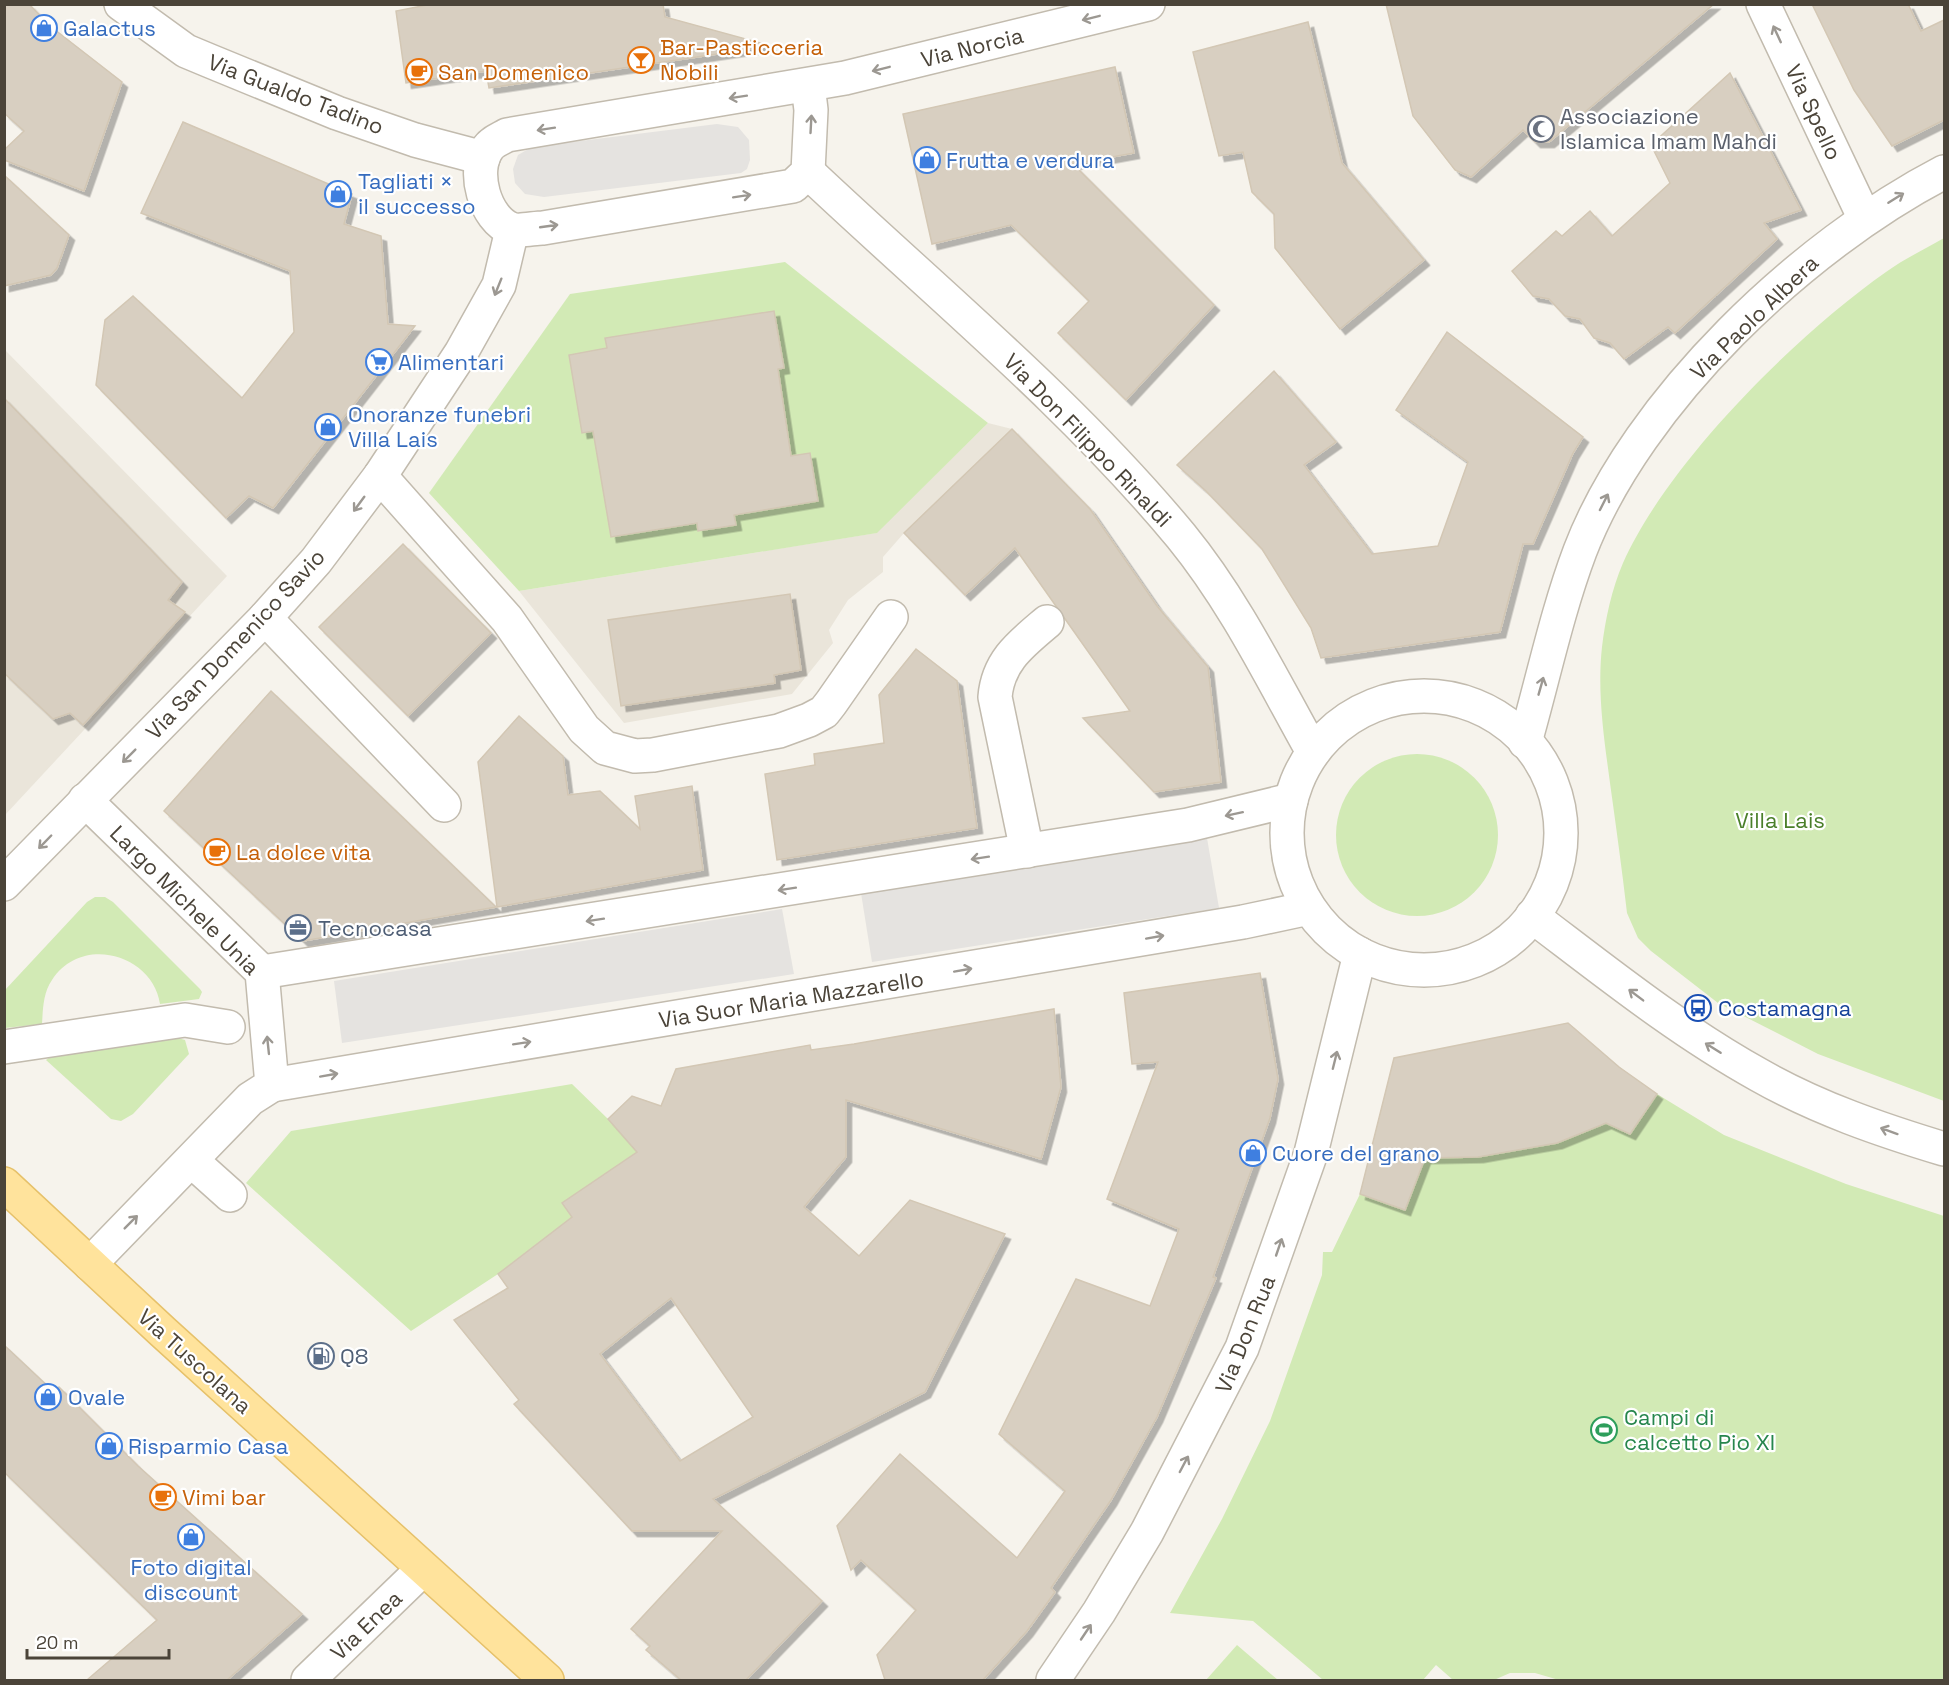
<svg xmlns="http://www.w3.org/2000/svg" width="1949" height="1685" font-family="'Space Grotesk',sans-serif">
  <defs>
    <filter id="shadow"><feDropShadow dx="5.5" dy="5.5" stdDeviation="0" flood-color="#0004"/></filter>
  </defs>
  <rect width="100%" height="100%" fill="#f6f3ec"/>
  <!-- residential -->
  <g fill="#eae5da">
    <polygon points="4,349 227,576 5,815 4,815"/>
    <polygon points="988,423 1012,429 904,533 883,557 883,572 848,600 829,630 833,643 792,694 624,723 519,591 876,533"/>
  </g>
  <!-- green -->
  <g fill="#d2eab5">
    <path d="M1944 238V1101L1818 1054 1718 1003 1651 951 1638 938 1627 913C1622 870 1616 826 1610 783 1604 738 1597 692 1602 647 1605 620 1612 588 1623 563 1668 462 1795 336 1886 272 1904 259 1925 249 1944 238Z"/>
    <polygon points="785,262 988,423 877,533 519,591 429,493 570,294"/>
    <circle cx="1417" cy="835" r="81"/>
    <path d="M95 897H105L113 902 200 989 202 992 199 999 160 1004C153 954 81 934 52 980 43 993 43 1009 42 1024L5 1028V990L87 902Z"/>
    <polygon points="178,1038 185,1040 189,1054 133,1114 121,1121 111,1119 46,1060 50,1057"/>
    <polygon points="572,1084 608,1119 637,1152 562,1203 572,1217 498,1274 411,1331 246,1183 291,1131"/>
    <polygon points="1657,1094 1724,1135 1846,1184 1944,1216 1944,1680 1559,1680 1535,1673 1510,1673 1494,1680 1453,1680 1436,1665 1423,1680 1323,1680 1253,1621 1170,1613 1222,1519 1270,1421 1322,1275 1323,1252 1332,1252 1360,1194 1405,1209 1425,1158 1478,1157 1556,1143 1606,1123 1630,1134"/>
    <polygon points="1237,1645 1278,1680 1206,1680"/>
  </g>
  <!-- parking -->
  <g fill="#e5e3e0">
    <polygon points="717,124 738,127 749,140 750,160 747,169 741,173 544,197 525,194 515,183 513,169 518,155 532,147"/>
    <polygon points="1207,838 1219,908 872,962 861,893"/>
    <polygon points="782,909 794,974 342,1043 334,981"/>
  </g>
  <!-- building -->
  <g fill="#d8cfc1" stroke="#d3c7b4" stroke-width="1.5" fill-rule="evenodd" filter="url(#shadow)">
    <polygon points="4,4 29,4 50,26 122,82 84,191 4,160 4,150 24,131 4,113"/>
    <polygon points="432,4 663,4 665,17 771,46 489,88 486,71 406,83 396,11"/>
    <polygon points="1386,4 1714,4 1549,142 1535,142 1523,130 1471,177 1455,170 1413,116"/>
    <polygon points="1812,4 1908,4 1921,31 1944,20 1944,120 1892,146 1854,90"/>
    <polygon points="1308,22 1342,163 1424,260 1340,329 1275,248 1274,214 1252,192 1243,152 1219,156 1193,52"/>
    <polygon points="1115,67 1134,153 1073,164 1214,305 1126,400 1058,333 1089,301 1011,225 932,244 903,114"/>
    <polygon points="1730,73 1801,210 1764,223 1777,239 1675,333 1668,327 1624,359 1610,343 1594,338 1580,319 1565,316 1549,299 1533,296 1512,271 1556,231 1562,236 1590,211 1612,236 1670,183 1651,145"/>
    <polygon points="183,122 352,194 344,224 381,236 388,324 415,326 273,508 249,496 226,518 96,385 105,320 133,296 242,398 294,332 290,271 141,213"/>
    <polygon points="4,175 69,235 57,268 51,275 4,286"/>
    <polygon points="774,311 784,368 778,369 791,456 810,453 818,501 734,515 736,525 698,531 697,523 611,537 593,431 582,433 569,355 607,348 605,338"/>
    <polygon points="1447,332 1583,437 1573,453 1533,544 1523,544 1500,632 1321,658 1311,628 1262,549 1206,491 1177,465 1274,371 1336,442 1304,465 1372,554 1438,546 1468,462 1396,410"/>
    <polygon points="4,398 182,582 168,600 185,612 83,725 70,713 53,719 4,673"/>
    <polygon points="1012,429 1090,509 1157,606 1208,667 1221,782 1154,792 1083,718 1130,711 1015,548 965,595 904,533"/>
    <polygon points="403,544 491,633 408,716 319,627"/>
    <polygon points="790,594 801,670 774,675 775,683 621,706 608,620"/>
    <polygon points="916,649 957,681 977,828 777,860 765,774 815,765 814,754 884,743 879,695"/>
    <polygon points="271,691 496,907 303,941 164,811"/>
    <polygon points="519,716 563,756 568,795 600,791 640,829 635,796 692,786 703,870 497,907 478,762"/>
    <polygon points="1260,973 1278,1079 1270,1118 1213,1277 1216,1278 1157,1417 1111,1500 1051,1588 1055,1592 1027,1631 983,1680 885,1680 877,1655 916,1610 861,1560 851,1570 837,1526 900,1454 1017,1558 1065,1491 999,1434 1076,1279 1150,1306 1179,1229 1107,1199 1158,1062 1132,1064 1124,993"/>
    <path d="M1054 1009 1061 1087 1041 1159 846 1100V1157L804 1207 859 1256 910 1200 1005 1234 925 1392 713 1499 822 1601 746 1680H681L646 1650 650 1646 631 1629 722 1531H632L514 1404 519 1400 454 1320 508 1288 498 1274 572 1217 562 1203 637 1152 608 1119 632 1096 661 1106 676 1069 810 1045 811 1050 854 1044ZM671 1298 753 1417 680 1461 600 1354Z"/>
    <polygon points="1568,1023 1619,1067 1657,1094 1630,1134 1606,1123 1557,1143 1478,1157 1425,1158 1405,1210 1360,1194 1394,1058"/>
    <polygon points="4,1345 54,1392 59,1387 138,1466 302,1614 227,1680 87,1680 157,1620 4,1472"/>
  </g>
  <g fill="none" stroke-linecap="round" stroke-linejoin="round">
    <defs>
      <g id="minor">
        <polyline points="121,4 186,51 210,61 337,113 415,140 483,158"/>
        <polyline points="1763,4 1865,219"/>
        <path d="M808 85 811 110 808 172 793 186 543 228C534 228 519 232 511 229 485 219 471 171 488 148 492 142 500 139 507 135L845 78 1148 4"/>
        <path d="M808 172C934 291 1070 402 1181 536 1235 602 1272 679 1313 752"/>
        <polyline points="380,476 507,619 584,729 605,748 635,756 653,755 779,731 809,720 824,712 831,703 891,617"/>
        <polyline points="265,618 444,805"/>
        <circle cx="1424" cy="833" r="137"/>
        <path d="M1525 742C1543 679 1557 612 1580 551 1638 400 1803 245 1944 172"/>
        <polyline points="85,800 262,972 272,1085 250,1099 90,1264"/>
        <path d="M1027 851 995 697C998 661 1021 644 1047 622"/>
        <polyline points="4,884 265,618 316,561 380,476 461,353 499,285 512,230"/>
        <path d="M1532 916C1606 972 1678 1030 1759 1075 1817 1108 1881 1130 1944 1149"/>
        <polyline points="262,972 1188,825 1291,800"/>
        <polyline points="4,1047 185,1020 228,1027"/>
        <polyline points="272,1085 1243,922 1309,908"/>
        <polyline points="192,1161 230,1195"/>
        <polyline points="308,1680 423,1569"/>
        <polyline points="1053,1680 1099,1612 1147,1532 1242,1348 1311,1153 1360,954"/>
      </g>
      <polyline id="major" points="4,1184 163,1332 547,1680"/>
    </defs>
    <!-- minor casing -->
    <use href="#minor" stroke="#c2bbae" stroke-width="36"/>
    <!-- major casing -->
    <use href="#major" stroke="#e6c16a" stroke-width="36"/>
    <!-- minor -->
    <use href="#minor" stroke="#fff" stroke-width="33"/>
    <!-- major -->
    <use href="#major" stroke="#ffe39c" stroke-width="33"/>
  </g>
  <!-- one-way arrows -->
  <defs><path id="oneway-shaft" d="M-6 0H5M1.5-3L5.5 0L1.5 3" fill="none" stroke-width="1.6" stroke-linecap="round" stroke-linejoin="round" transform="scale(1.5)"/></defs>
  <g stroke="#9c9892">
    <use href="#oneway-shaft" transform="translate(1091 18) rotate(166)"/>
    <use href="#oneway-shaft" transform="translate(1777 34) rotate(-115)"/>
    <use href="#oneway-shaft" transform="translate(881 69) rotate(166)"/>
    <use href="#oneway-shaft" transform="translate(738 97) rotate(171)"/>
    <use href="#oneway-shaft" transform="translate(811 124) rotate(-87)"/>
    <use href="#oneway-shaft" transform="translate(546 129) rotate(171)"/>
    <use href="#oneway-shaft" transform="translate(742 196) rotate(-9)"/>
    <use href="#oneway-shaft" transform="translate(1896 198) rotate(-32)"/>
    <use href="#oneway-shaft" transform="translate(549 226) rotate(-8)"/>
    <use href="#oneway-shaft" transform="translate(498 287) rotate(112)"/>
    <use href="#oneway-shaft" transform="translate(1604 502) rotate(-63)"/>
    <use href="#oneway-shaft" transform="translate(359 504) rotate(126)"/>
    <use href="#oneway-shaft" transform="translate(1541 686) rotate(-74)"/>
    <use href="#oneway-shaft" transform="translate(129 756) rotate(135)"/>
    <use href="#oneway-shaft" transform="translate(1234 814) rotate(168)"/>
    <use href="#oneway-shaft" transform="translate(45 842) rotate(134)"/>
    <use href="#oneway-shaft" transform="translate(980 858) rotate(171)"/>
    <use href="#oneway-shaft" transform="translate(787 889) rotate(171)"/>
    <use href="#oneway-shaft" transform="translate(595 920) rotate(171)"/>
    <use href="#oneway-shaft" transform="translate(1155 937) rotate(-10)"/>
    <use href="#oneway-shaft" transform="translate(963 970) rotate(-10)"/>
    <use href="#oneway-shaft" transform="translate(1636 995) rotate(-143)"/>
    <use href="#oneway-shaft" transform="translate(522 1043) rotate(-9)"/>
    <use href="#oneway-shaft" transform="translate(268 1045) rotate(-96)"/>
    <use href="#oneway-shaft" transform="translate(1713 1048) rotate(-148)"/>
    <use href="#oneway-shaft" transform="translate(1335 1060) rotate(-76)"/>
    <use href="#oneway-shaft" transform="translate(329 1075) rotate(-10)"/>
    <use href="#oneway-shaft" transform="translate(1889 1131) rotate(-160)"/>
    <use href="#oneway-shaft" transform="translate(131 1222) rotate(-45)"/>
    <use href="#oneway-shaft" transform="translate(1279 1247) rotate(-71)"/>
    <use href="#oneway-shaft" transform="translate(1184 1464) rotate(-62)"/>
    <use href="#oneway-shaft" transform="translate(1086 1632) rotate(-56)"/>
  </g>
  <!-- icons -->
  <defs>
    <symbol id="shop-ring" viewBox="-11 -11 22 22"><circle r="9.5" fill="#fff" stroke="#3f7fe0" stroke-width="1.5"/><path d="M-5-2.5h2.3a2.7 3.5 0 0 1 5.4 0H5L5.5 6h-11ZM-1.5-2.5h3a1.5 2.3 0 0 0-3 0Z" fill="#3f7fe0"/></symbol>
    <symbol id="bar-ring" viewBox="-11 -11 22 22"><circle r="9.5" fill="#fff" stroke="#e8710a" stroke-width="1.5"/><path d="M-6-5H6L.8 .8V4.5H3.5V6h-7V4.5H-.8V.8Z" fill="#e8710a"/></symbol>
    <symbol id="cafe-ring" viewBox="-11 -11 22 22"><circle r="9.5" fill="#fff" stroke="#e8710a" stroke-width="1.5"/><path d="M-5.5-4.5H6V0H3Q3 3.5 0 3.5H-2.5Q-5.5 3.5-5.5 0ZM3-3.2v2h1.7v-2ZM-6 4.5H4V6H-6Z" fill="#e8710a"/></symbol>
    <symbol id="mosque-ring" viewBox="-11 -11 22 22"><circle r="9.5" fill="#fff" stroke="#6b7280" stroke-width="1.5"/><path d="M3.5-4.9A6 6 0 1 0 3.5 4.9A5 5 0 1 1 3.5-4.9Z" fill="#6b7280"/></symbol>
    <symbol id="supermarket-ring" viewBox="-11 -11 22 22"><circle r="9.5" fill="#fff" stroke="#3f7fe0" stroke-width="1.5"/><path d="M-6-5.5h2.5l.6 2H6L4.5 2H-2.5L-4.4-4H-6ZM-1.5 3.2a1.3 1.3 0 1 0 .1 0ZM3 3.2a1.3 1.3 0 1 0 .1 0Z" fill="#3f7fe0"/></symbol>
    <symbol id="office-ring" viewBox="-11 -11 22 22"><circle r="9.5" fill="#fff" stroke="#5c6f8a" stroke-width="1.5"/><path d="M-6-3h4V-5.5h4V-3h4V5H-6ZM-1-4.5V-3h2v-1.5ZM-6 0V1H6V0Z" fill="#5c6f8a"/></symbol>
    <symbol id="bus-ring" viewBox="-11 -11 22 22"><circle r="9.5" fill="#fff" stroke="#1a4fb4" stroke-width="1.5"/><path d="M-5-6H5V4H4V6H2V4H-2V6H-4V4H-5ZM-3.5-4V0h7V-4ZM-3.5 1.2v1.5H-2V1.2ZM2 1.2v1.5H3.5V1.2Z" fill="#1a4fb4"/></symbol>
    <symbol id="fuel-ring" viewBox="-11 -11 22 22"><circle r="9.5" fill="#fff" stroke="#5c6f8a" stroke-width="1.5"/><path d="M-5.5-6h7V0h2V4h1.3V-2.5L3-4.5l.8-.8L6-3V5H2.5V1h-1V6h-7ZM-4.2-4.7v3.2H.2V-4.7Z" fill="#5c6f8a"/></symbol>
    <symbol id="stadium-ring" viewBox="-11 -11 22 22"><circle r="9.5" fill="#fff" stroke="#2e9e5b" stroke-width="1.5"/><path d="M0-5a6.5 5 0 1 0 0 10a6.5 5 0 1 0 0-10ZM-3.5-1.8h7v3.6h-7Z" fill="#2e9e5b"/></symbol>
  </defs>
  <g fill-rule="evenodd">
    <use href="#shop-ring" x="29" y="13" width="30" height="30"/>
    <use href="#bar-ring" x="626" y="45" width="30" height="30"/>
    <use href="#cafe-ring" x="404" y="57" width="30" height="30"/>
    <use href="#mosque-ring" x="1526" y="114" width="30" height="30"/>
    <use href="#shop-ring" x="912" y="145" width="30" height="30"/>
    <use href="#shop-ring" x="323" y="179" width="30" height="30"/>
    <use href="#supermarket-ring" x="364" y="347" width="30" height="30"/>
    <use href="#shop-ring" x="313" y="412" width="30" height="30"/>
    <use href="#cafe-ring" x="202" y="837" width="30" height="30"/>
    <use href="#office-ring" x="283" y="913" width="30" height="30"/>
    <use href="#bus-ring" x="1683" y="993" width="30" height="30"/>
    <use href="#shop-ring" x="1238" y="1138" width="30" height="30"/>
    <use href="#fuel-ring" x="306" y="1341" width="30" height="30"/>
    <use href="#shop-ring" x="33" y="1382" width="30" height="30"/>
    <use href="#stadium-ring" x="1589" y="1415" width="30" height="30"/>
    <use href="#shop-ring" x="94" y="1431" width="30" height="30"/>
    <use href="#cafe-ring" x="148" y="1482" width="30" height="30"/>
    <use href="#shop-ring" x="176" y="1522" width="30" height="30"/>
  </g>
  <g text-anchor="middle" stroke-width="4.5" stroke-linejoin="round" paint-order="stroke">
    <!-- shop labels -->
    <g font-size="22" fill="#366cbe" stroke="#fff" text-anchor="start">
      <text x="63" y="36">Galactus</text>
      <text x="946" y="168">Frutta e verdura</text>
      <text x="358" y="189">Tagliati ×<tspan x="358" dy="25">il successo</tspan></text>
      <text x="398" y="370">Alimentari</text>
      <text x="348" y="422">Onoranze funebri<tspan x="348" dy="25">Villa Lais</tspan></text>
      <text x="1272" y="1161">Cuore del grano</text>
      <text x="68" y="1405">Ovale</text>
      <text x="128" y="1454">Risparmio Casa</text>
      <text x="191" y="1575" text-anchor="middle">Foto digital<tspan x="191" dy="25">discount</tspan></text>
    </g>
    <!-- food labels -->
    <g font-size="22" fill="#c56008" stroke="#fff" text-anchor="start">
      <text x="660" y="55">Bar-Pasticceria<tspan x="660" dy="25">Nobili</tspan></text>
      <text x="438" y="80">San Domenico</text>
      <text x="236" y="860">La dolce vita</text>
      <text x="182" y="1505">Vimi bar</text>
    </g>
    <!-- street labels -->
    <g font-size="22" fill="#4b4439" stroke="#fff">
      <text transform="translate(972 47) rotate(-14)" y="8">Via Norcia</text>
      <text transform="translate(296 94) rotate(21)" y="8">Via Gualdo Tadino</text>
      <text transform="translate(1814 112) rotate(65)" y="8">Via Spello</text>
      <text transform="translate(1754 317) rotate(-44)" y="8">Via Paolo Albera</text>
      <text transform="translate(1088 440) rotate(46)" y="8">Via Don Filippo Rinaldi</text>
      <text transform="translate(235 644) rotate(-47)" y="8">Via San Domenico Savio</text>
      <text transform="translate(185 900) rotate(45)" y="8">Largo Michele Unia</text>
      <text transform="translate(791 999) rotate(-9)" y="8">Via Suor Maria Mazzarello</text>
      <text transform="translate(1245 1334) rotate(-68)" y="8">Via Don Rua</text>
      <text transform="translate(195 1361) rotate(42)" y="8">Via Tuscolana</text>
      <text transform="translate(366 1625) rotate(-44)" y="8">Via Enea</text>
    </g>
    <!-- worship labels -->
    <g font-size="22" fill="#5b616d" stroke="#fff" text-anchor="start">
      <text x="1560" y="124">Associazione<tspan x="1560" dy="25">Islamica Imam Mahdi</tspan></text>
    </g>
    <!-- park labels -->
    <g font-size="22" fill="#4a7f2a" stroke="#fff">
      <text x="1780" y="828">Villa Lais</text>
    </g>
    <!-- service labels -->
    <g font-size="22" fill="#4e5e75" stroke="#fff" text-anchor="start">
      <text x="318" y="936">Tecnocasa</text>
      <text x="340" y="1364">Q8</text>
    </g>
    <!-- transit labels -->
    <g font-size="22" fill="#164399" stroke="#fff" text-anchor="start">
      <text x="1718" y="1016">Costamagna</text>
    </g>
    <!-- leisure labels -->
    <g font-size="22" fill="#27864d" stroke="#fff" text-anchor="start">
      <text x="1624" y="1425">Campi di<tspan x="1624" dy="25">calcetto Pio XI</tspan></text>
    </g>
  </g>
  <!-- border -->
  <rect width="1949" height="1685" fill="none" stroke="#4b4439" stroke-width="12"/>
  <!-- scale -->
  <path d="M27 1649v9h142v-9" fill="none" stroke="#4b4439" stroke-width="3"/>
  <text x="36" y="1649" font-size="18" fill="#4b4439" stroke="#ffffff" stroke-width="4.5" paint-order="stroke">20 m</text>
</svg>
